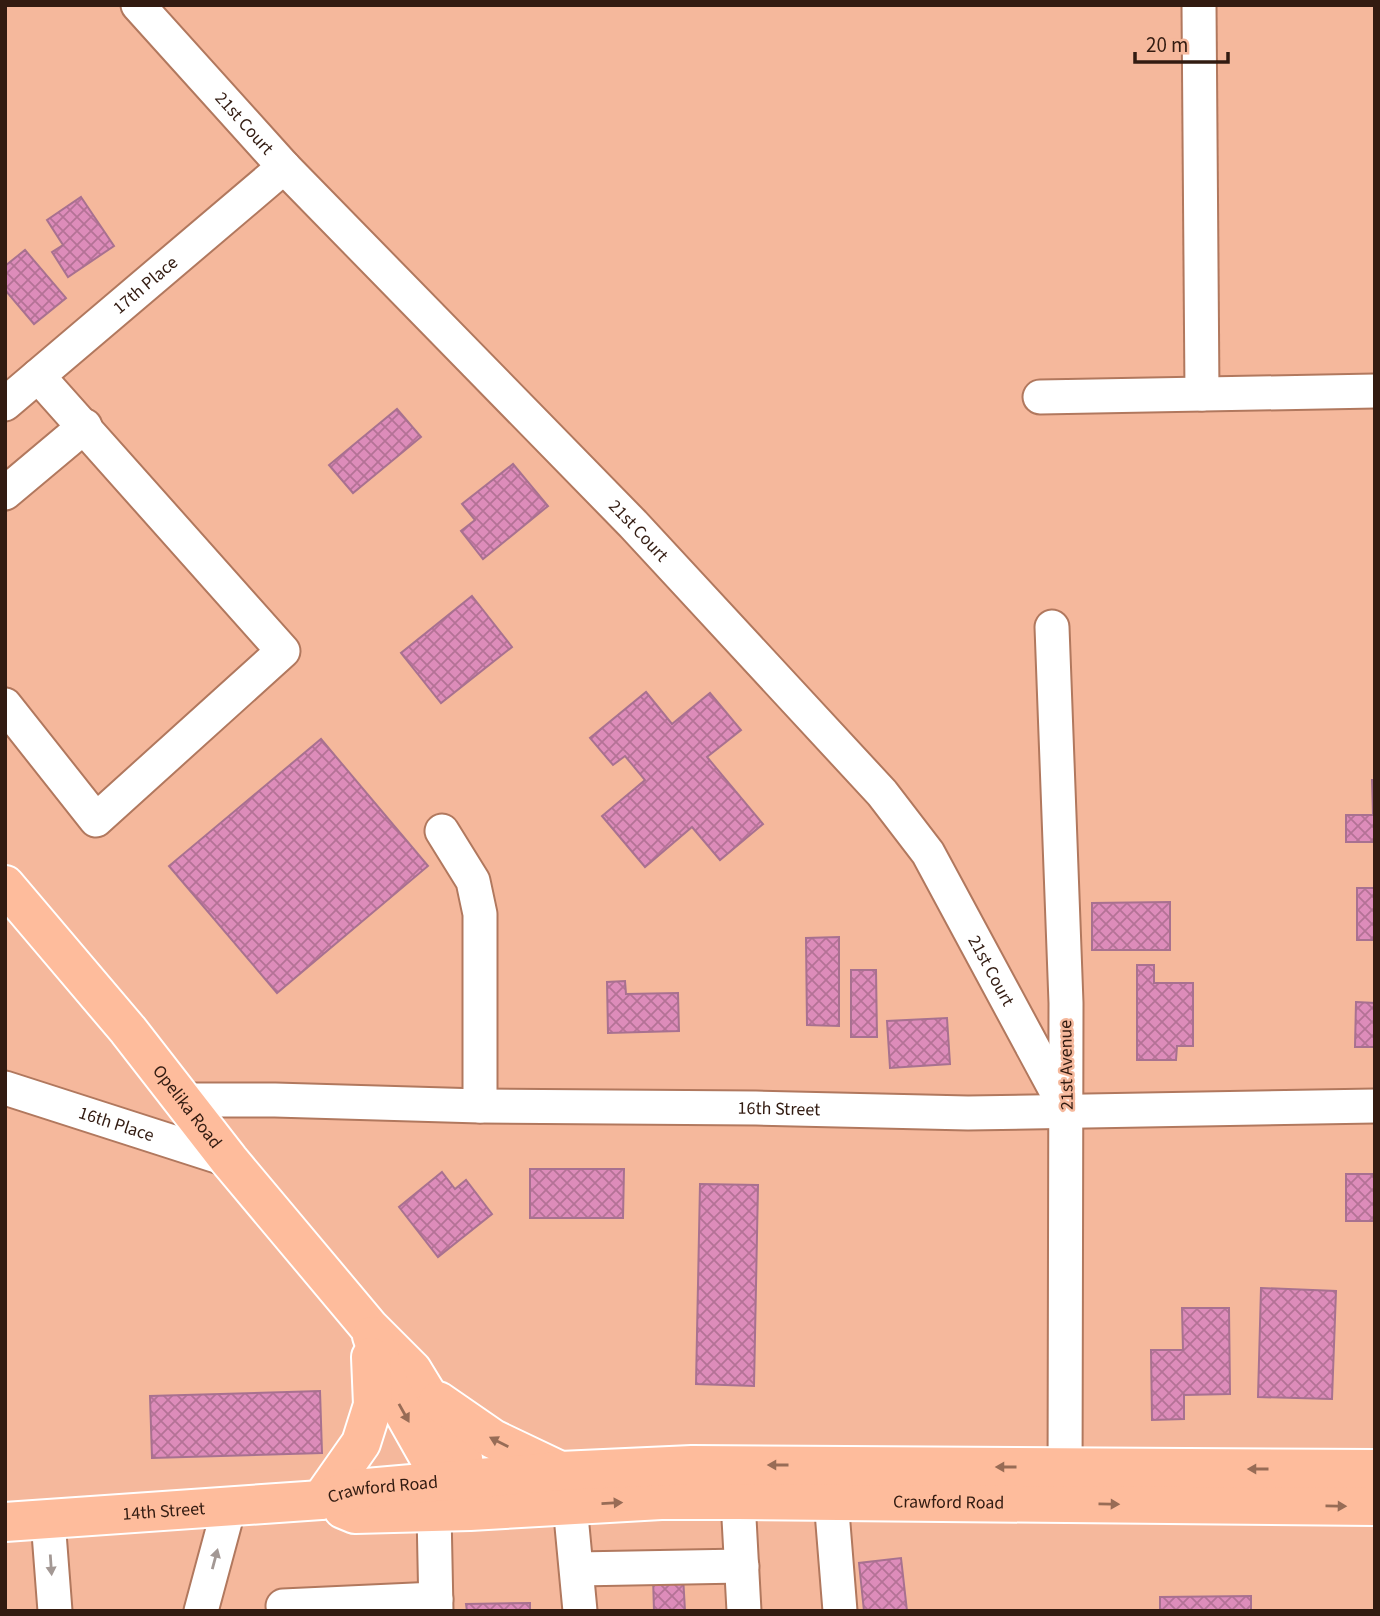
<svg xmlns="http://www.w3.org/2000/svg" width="1380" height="1616" font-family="'Source Sans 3',sans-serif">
  <defs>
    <pattern id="building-cross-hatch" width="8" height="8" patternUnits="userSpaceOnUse" patternTransform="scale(1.75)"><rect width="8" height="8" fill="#dd8cba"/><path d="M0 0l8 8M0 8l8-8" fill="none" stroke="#b47296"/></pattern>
  </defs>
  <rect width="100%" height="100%" fill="#f5b89c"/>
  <!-- building -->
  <g fill="url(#building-cross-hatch)" stroke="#a87190" stroke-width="2">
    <polygon points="81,197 114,246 68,277 52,252 63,245 47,220"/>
    <polygon points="25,250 66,298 34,324 5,290 5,266"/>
    <polygon points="397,409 421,437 353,493 329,465"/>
    <polygon points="513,464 548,506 483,559 461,531 475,520 462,504"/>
    <polygon points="472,596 512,647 441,703 401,653"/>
    <polygon points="646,692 672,724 710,693 741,730 707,757 763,824 720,860 692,827 645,867 602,816 645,780 625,756 613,765 590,738"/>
    <polygon points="321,739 428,866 277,993 169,866"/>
    <polygon points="1372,780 1375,780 1375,842 1346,842 1346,815 1373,815"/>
    <rect x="1357" y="888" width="18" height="52"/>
    <polygon points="1170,902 1170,950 1092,950 1092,903"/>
    <polygon points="839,937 839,1026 807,1025 806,938"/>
    <polygon points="1137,965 1154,965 1154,983 1193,983 1193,1046 1177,1046 1176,1060 1137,1060"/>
    <polygon points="851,970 876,970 877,1037 851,1037"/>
    <polygon points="625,981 626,994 678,993 679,1031 608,1033 607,982"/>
    <polygon points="1356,1002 1375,1003 1375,1047 1355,1047"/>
    <polygon points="947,1018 950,1064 890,1068 887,1021"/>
    <polygon points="530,1169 624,1169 623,1218 530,1218"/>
    <polygon points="442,1172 455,1189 466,1180 492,1214 438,1257 399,1207"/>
    <rect x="1346" y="1174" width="29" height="47"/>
    <polygon points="700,1184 758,1185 754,1386 696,1384"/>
    <polygon points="1261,1288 1336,1291 1332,1399 1258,1397"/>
    <polygon points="1182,1308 1229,1308 1230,1394 1184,1395 1184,1419 1152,1420 1151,1350 1183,1350"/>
    <polygon points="320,1391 322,1453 152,1458 150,1396"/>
    <polygon points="901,1558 907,1611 864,1611 859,1563"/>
    <polygon points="683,1576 685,1611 654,1611 653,1577"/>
    <polygon points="1251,1596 1251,1611 1160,1611 1160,1597"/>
    <polygon points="530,1603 530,1611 467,1611 466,1604"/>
  </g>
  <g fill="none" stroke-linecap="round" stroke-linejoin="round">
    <defs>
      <g id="minor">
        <path id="s1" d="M138 5 284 167 633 524 882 793 928 853 1067 1111"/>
        <polyline points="1199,5 1202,394"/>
        <polyline points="1040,397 1375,391"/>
        <path id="s2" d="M5 404 284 167"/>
        <polyline points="5,493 85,426"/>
        <polyline points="1052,627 1066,1003 1065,1492"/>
        <polyline points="5,705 96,820 283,651 38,376"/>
        <polyline points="442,831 473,881 480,914 480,1106"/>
        <path id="s3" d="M5 1088 229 1160"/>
        <path id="s4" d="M182 1100H275L480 1106 756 1108 968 1113 1375 1106"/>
        <polyline points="831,1499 840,1611"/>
        <polyline points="738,1500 744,1611"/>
        <polyline points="570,1505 580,1611"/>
        <polyline points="434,1512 436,1611"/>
        <polyline points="48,1520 55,1611"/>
        <polyline points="577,1569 742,1566"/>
        <polyline points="201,1611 229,1507"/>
        <polyline points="284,1611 283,1606 436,1599"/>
      </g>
      <g id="major">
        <path id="s5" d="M5 885 128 1030 229 1160 369 1327 412 1370 462 1452 470 1505"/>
        <polyline points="372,1336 391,1390 431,1461 459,1497"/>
        <polyline points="438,1401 493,1439 558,1470"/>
        <polyline points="321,1500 361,1443 373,1405 371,1357"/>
        <path id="s6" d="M343 1509 355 1514 470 1511 661 1500H738L1375 1506"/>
        <path id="s7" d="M5 1522 321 1500 355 1489 560 1471 692 1465 1375 1469"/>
      </g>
    </defs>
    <!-- minor casing -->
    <use href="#minor" stroke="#b1785e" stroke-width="37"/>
    <!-- major casing -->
    <use href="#major" stroke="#fff" stroke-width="42"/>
    <!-- minor -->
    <use href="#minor" stroke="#fff" stroke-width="33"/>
    <!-- major -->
    <use href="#major" stroke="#febc9c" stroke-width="38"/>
  </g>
  <!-- one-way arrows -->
  <defs><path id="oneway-solid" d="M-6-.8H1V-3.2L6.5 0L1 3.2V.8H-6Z" transform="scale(1.75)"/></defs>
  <g fill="#986c56">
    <use href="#oneway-solid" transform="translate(404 1413) rotate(61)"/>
    <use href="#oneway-solid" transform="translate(499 1442) rotate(-153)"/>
    <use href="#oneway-solid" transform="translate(778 1465) rotate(-180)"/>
    <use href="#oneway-solid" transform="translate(1006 1467) rotate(-180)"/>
    <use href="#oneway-solid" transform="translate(1258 1469) rotate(-180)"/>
    <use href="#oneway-solid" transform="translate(612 1503) rotate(-3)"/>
    <use href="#oneway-solid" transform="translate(1109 1504) rotate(1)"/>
    <use href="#oneway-solid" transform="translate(1336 1506) rotate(1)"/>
  </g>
  <g fill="#a39894">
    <use href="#oneway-solid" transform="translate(215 1559) rotate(-75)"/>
    <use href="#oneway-solid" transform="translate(51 1565) rotate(86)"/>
  </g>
  <g text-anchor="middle" stroke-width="5" stroke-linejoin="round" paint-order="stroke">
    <!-- street labels -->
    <g font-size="18" fill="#321b11" stroke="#f5b89c">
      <text dy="6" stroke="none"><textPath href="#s1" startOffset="159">21st Court</textPath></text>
      <text dy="6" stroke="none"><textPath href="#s2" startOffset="184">17th Place</textPath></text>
      <text dy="6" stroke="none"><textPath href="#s1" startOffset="726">21st Court</textPath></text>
      <text dy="6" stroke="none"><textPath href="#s1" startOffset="1293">21st Court</textPath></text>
      <text transform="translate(1066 1065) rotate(-91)" y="6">21st Avenue</text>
      <text dy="6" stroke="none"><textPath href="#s5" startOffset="287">Opelika Road</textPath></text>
      <text dy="6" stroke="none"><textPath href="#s4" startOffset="597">16th Street</textPath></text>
      <text dy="6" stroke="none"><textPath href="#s3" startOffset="117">16th Place</textPath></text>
      <text dy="6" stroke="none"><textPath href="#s7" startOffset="380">Crawford Road</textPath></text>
      <text dy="6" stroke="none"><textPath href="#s6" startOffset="607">Crawford Road</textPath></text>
      <text dy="6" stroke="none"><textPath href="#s7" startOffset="159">14th Street</textPath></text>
    </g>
  </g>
  <!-- border -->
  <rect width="1380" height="1616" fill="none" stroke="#321b11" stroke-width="14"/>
  <!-- scale -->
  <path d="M1135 52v10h93v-10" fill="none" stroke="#321b11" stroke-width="3.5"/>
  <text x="1146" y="52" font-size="21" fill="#321b11" stroke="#f5b89c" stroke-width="5" paint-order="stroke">20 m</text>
</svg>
